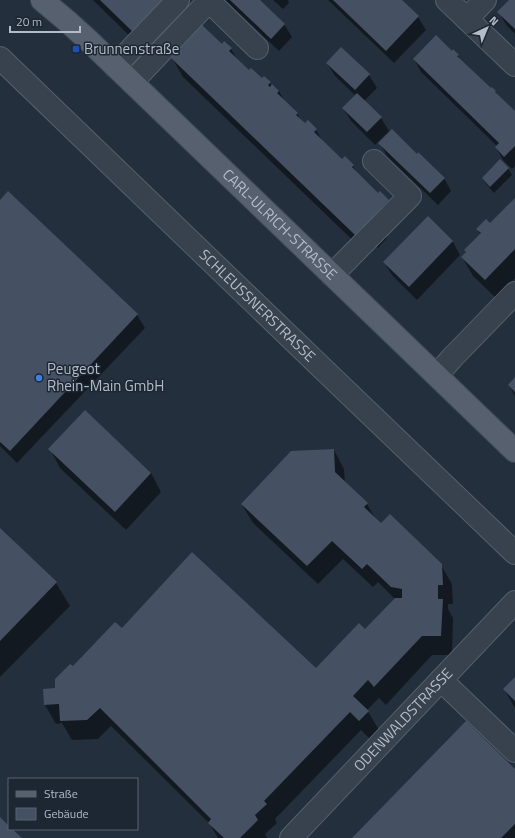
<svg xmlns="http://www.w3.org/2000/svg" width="515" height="838" font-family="'Titillium Web',sans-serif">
  <rect width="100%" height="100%" fill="#242f3e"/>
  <!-- shadow -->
  <g fill="#0007">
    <polygon points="93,0 182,0 188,10 146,52"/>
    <polygon points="225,0 259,0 284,24 292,37 279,51"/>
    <polygon points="273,0 288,0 289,3 283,9"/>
    <polygon points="328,0 400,0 418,17 426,30 394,63"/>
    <polygon points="510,0 515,0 515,34 506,25 499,12"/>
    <polygon points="222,45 231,49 238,61 249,72 262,80 270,83 272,86 279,91 285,102 297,113 301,121 305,125 308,122 316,130 323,142 342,160 353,166 359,176 378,195 380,192 389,201 399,219 385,234 387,238 378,248 374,244 366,253 183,77 172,58"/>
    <polygon points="452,52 458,55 460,60 491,90 495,91 498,96 515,113 515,166 512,169 503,160 496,147 497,146 421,72 414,59"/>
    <polygon points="327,63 369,75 377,88 364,101 381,118 389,131 375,145 351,121 343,108 355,95 335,76"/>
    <polygon points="380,143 417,155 444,178 451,191 438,205 387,156"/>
    <polygon points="508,168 512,175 494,193 487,185 483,179"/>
    <polygon points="8,193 137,315 145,328 17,463 0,446 0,201"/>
    <polygon points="515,199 515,278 496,298 473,276 462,257 481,235 477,229 490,224"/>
    <polygon points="428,217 453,242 460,255 417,300 392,275 384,262"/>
    <polygon points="515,379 515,396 509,385"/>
    <polygon points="85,411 151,473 161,492 126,530 60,468 50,449"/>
    <polygon points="334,450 344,469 345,483 367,504 376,520 381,524 441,565 452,584 453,604 448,604 448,609 453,618 452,655 432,655 386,705 379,698 367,710 379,730 370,739 361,730 275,819 277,823 265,834 267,838 218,838 209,823 111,726 98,739 72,740 62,723 56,724 45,705 44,690 56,689 73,668 122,629 316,669 365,631 395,599 378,582 373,587 343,559 318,584 253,523 242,505"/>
    <polygon points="0,529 56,583 70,606 0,677"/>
    <polygon points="515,678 515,708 504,689"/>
    <polygon points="515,770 515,838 354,838"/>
  </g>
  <!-- building -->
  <g fill="#455162">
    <polygon points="100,0 169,0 135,34"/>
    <polygon points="230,0 260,0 285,24 271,39"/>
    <polygon points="333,0 402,0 419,16 386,51"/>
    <polygon points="509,0 515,0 515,29 497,12"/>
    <polygon points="202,25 222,44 224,41 232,48 229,51 249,70 251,68 262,78 264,76 271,82 268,85 270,87 272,84 279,91 277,93 298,113 296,115 305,123 308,120 317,129 314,132 342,159 345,156 354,165 352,167 378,193 380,191 389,200 374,216 378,219 367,230 363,227 355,235 171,58"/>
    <polygon points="436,35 452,51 453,49 459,55 457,56 491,88 492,87 496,91 495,92 515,111 515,146 504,157 495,147 499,143 413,59"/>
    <polygon points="341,47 370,74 355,90 326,63"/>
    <polygon points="357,93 382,117 367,132 342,108"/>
    <polygon points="392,129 417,154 418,152 445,178 430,193 378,143"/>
    <polygon points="500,159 509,168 490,187 482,178"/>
    <polygon points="8,191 138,314 10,451 0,442 0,200"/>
    <polygon points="515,198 515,249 485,280 461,257 466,252 464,250 481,233 476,229 486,219 490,223"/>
    <polygon points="428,216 453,241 409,287 383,262"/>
    <polygon points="515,377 515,392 508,385"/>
    <polygon points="85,410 151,473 115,512 48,449"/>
    <polygon points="334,449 335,472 368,503 364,507 381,523 390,514 442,564 443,585 438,585 438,599 443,599 441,636 422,636 374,687 368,680 353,696 369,711 359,721 350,712 264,801 267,804 255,815 258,820 240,838 224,838 208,823 211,819 100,708 87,720 60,721 59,704 44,705 43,689 55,688 55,679 70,664 73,666 115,622 122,628 192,552 316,668 359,623 365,629 395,598 402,598 402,589 391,587 367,564 362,569 332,541 307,566 241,504 291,451"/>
    <polygon points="0,528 57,582 0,641"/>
    <polygon points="515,677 515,701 503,689"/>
    <polygon points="466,721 515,769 515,824 501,838 352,838"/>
    <polygon points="0,817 9,826 9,829 12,829 22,838 0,838"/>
  </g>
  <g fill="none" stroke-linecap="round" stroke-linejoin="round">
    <defs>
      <g id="minor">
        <polyline points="447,0 515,65"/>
        <polyline points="467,19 485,0"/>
        <path id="s1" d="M0 58 321 367 515 553"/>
        <polyline points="115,66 178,0"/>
        <polyline points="132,82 209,1 257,48"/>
        <polyline points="332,275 410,196 374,161"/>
        <polyline points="437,375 452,358 515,293"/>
        <polyline points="441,680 515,751"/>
        <path id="s2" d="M291 838 515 602"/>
      </g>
      <g id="major">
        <path id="s3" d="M42 0 67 21 88 40 515 451"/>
      </g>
    </defs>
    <!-- minor casing -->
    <use href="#minor" stroke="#565f6c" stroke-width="24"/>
    <!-- major casing -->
    <use href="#major" stroke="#414a57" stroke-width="24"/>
    <!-- minor -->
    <use href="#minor" stroke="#38414e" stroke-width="22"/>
    <!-- major -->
    <use href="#major" stroke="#56606e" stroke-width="22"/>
  </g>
  <!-- markers -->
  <rect fill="#1a4fb4" stroke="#1d2633" stroke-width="1.5" x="72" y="45" width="8" height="8" rx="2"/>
  <circle fill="#3f7fe0" stroke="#1d2633" stroke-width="1.5" cx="39" cy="378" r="4"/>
  <g text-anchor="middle" stroke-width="3" stroke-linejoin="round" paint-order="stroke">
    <!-- poi labels -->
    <g font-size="15" fill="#b4bcc9" stroke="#1d2633" text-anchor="start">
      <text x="84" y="54">Brunnenstraße</text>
      <text x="47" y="374">Peugeot<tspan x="47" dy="17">Rhein-Main GmbH</tspan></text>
    </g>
    <!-- street labels -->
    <g font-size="15" fill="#b4bcc9" stroke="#1d2633">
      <text dy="5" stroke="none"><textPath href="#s3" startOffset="327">CARL-ULRICH-STRASSE</textPath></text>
      <text dy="5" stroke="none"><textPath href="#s1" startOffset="357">SCHLEUSSNERSTRASSE</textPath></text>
      <text dy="5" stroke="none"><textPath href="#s2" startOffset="163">ODENWALDSTRASSE</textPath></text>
    </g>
  </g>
  <!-- legend -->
  <rect x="8" y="778" width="130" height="52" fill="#1d2633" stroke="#59626f"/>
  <rect x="16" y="791" width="20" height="6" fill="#56606e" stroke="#59626f"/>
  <text x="44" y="798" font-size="12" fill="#b4bcc9">Straße</text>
  <rect x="16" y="808" width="20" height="12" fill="#455162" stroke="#59626f"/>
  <text x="44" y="818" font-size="12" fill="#b4bcc9">Gebäude</text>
  <!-- north arrow -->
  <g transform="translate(487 28) rotate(44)" stroke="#1d2633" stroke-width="3" paint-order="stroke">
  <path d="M0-3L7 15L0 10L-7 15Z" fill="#b4bcc9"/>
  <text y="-6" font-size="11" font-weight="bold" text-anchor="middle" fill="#b4bcc9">N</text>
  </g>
  <!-- scale -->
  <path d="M10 26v6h70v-6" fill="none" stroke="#b4bcc9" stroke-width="2"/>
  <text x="16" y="26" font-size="12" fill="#b4bcc9" stroke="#1d2633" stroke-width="3" paint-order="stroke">20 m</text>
</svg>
